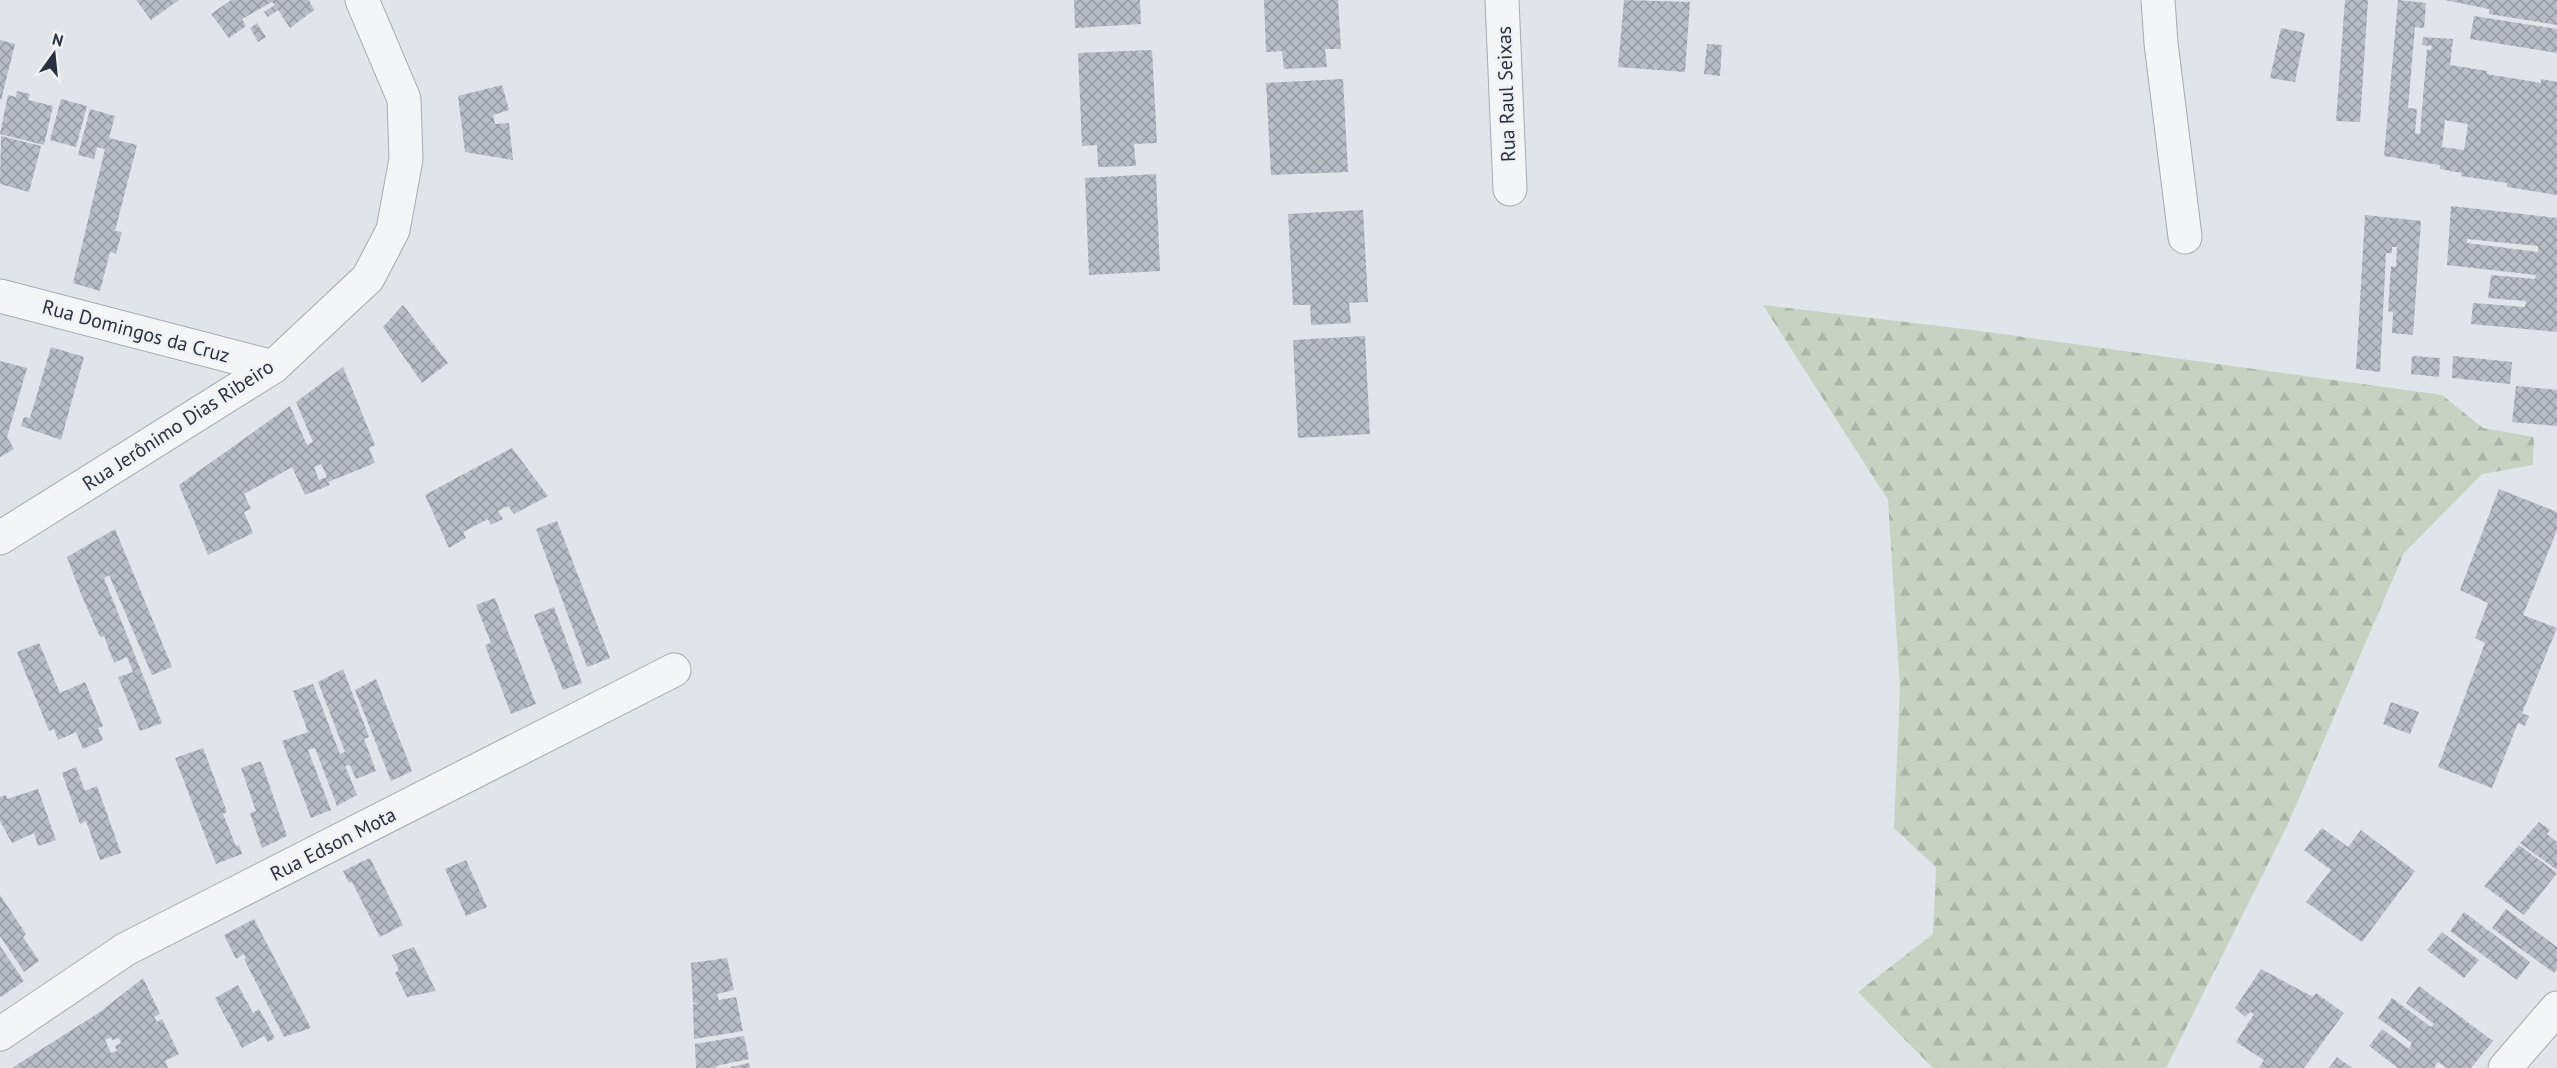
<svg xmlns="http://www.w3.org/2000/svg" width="2557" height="1068" font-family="'PT Sans',sans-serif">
  <defs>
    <pattern id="forest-firs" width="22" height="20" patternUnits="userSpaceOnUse" patternTransform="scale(1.5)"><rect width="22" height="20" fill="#c7d2c2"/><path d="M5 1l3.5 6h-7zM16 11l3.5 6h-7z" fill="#abb5a8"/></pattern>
    <pattern id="building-cross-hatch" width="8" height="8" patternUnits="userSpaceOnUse" patternTransform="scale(1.5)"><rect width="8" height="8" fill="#b8bdc5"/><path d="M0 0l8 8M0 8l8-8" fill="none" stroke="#969aa1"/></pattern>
  </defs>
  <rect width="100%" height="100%" fill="#e1e4e8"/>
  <!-- forest -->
  <polygon fill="url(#forest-firs)" points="1763,305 1980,331 2442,395 2483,428 2534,437 2533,465 2482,474 2404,553 2288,824 2166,1068 1933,1068 1858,992 1933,934 1936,867 1894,828 1900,689 1888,500"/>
  <!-- building -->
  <g fill="url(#building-cross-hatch)" fill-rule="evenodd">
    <polygon points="136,0 179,0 151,20"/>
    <polygon points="231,0 309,0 314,10 290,28 278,10 268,17 264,12 275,5 272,2 242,19 246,26 229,38 211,14"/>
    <polygon points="1074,0 1140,0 1141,24 1075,28"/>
    <polygon points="1264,0 1338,0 1341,49 1325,49 1327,67 1284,69 1282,51 1266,52"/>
    <polygon points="1624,0 1690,2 1685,72 1618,67"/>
    <polygon points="2345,0 2368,0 2360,122 2336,121"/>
    <path d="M2398 0 2426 3 2424 28 2415 27 2408 108 2417 109 2415 133 2420 134 2427 49 2431 50 2432 46 2422 45 2423 37 2453 39 2450 65 2487 71V74L2541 83V79L2557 82V195L2507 187V183L2461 176 2462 173 2440 169V165L2384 156ZM2445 120 2468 124 2464 150 2442 147Z"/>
    <polygon points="2445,0 2557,0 2557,25 2489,14 2489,9"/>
    <polygon points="2474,16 2557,29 2557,53 2470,39"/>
    <polygon points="257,23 266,37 258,42 250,28"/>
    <polygon points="2281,28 2305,33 2295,82 2270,78"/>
    <polygon points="0,40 15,44 1,100 0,100"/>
    <polygon points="1707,44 1722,45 1720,76 1704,74"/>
    <polygon points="1152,50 1157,143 1134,144 1136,166 1098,167 1097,145 1082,146 1078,53"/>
    <polygon points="1343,79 1348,172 1271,175 1266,83"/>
    <polygon points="502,85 509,110 493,115 495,124 509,123 513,160 465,152 458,96"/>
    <polygon points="17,91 30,94 28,100 53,106 44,145 0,134 8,95 16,97"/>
    <polygon points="61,99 87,106 76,147 50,140"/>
    <polygon points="90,109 115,116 109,138 137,145 115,231 122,232 116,254 110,252 100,291 73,283 105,149 97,147 94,159 78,155"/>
    <polygon points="1,136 41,146 29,192 0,184"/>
    <polygon points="1156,174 1160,271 1089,275 1085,178"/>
    <path d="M2451 206 2557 218V332L2471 324 2473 303 2525 307 2526 301 2488 298 2491 275 2535 279 2536 275 2447 265ZM2467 239 2538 246V252L2467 243Z"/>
    <polygon points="1363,210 1368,302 1349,303 1351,323 1311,325 1310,305 1293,305 1288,214"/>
    <polygon points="2365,215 2421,221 2413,335 2392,333 2393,312 2388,311 2391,266 2396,267 2397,247 2392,247 2392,253 2386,253 2380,372 2356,369"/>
    <polygon points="403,305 448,363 422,383 383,327"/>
    <polygon points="1365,336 1370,434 1298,438 1293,340"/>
    <polygon points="51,347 84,357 61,440 21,426 24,417 30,418"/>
    <polygon points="2412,356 2440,358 2439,377 2411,374"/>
    <polygon points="2453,356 2512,362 2510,384 2452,378"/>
    <polygon points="0,361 27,368 7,437 14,449 0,457"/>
    <path d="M343 367 375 445 369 448 375 463 328 482 330 485 305 495 292 467 244 494 251 509 244 512 253 533 208 555 179 485 290 406 307 445 313 442 296 402ZM321 464 327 477 319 480 314 467Z"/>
    <polygon points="2516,386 2557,390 2557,426 2512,422"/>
    <polygon points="512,448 548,496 514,514 508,506 498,511 503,519 491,525 488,519 463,532 466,538 449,548 425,495"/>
    <polygon points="2499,489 2557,512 2557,530 2523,615 2557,628 2522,713 2529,716 2525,726 2518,723 2492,788 2438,767 2485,643 2475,638 2488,603 2460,590"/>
    <polygon points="557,521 610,658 587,667 536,529"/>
    <polygon points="115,529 172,667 152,675 109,575 104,578 162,723 140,731 118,677 133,672 127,657 114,663 104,636 100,637 81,594 67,557"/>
    <polygon points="495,598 536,704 511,714 485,645 491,643 476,605"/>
    <polygon points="554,607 582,683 563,690 534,615"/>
    <polygon points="39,643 60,693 85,682 103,726 98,728 103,740 83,749 76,732 58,740 54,729 49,731 17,652"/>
    <polygon points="343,669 369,737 364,739 376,771 356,779 350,765 345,766 357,795 337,806 315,748 308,750 331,810 311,818 282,741 308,732 293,691 313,684 340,754 345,752 318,682"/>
    <polygon points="376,679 412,771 391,781 355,690"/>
    <polygon points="2391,702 2419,712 2410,734 2383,724"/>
    <polygon points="203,748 227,812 223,814 236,846 239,845 242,854 216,864 175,758"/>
    <polygon points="261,761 287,836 262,848 250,813 256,811 241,768"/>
    <polygon points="76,767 85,791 97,786 121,853 100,860 86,821 80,824 62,773"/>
    <polygon points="38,789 56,840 38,846 34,833 12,843 0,821 0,797 6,795 7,799"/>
    <polygon points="2539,822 2550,830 2547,834 2557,842 2557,870 2520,843"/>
    <polygon points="2322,828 2348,847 2361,830 2415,871 2362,942 2306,902 2331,870 2304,850"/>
    <polygon points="2519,845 2557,873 2524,915 2484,886"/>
    <polygon points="370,858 403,925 380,937 352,882 349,883 343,871"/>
    <polygon points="466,860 487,907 466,916 445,869"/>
    <polygon points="0,895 26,934 23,937 39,961 24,972 0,936"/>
    <polygon points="2506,909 2557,947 2557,969 2554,973 2492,928"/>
    <polygon points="2464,912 2530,962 2517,980 2450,931"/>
    <polygon points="254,919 311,1028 284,1037 244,959 246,958 244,954 236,959 224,935"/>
    <polygon points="2442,932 2479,960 2464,978 2427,950"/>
    <polygon points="0,946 24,981 1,997 0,995"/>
    <polygon points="414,947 436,991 407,997 395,973 399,970 392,955"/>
    <polygon points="727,958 734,990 717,994 719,1000 736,997 743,1031 694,1039 693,1004 701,1003 693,1003 691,963"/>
    <polygon points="2261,969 2313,997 2316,993 2344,1013 2304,1068 2259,1068 2264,1060 2236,1042 2254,1014 2250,1012 2245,1017 2235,1008"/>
    <path d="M143 978 160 1014 154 1017 157 1022 162 1019 179 1054 165 1061 168 1068H12L100 1012ZM111 1037 112 1040 119 1038 121 1043 115 1046 117 1051 111 1053 105 1040Z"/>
    <polygon points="238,985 253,1013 259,1009 275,1038 268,1042 264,1036 242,1048 215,998"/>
    <polygon points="2419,986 2493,1041 2471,1068 2447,1068 2438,1062 2434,1068 2398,1068 2369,1046 2382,1029 2409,1049 2412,1043 2378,1018 2392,998 2431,1027 2434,1024 2406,1003"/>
    <polygon points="744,1036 749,1059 716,1066 716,1068 696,1068 695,1044"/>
    <polygon points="2337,1057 2352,1068 2329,1068"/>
    <polygon points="749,1063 750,1068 731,1068 731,1067"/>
  </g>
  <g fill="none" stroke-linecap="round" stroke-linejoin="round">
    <defs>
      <g id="minor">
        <polyline points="1502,0 1510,189"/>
        <polyline points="2158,0 2161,43 2185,237"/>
        <polyline points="0,296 273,367"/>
        <polyline points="0,538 273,367 368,278 393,230 406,159 404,99 362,0"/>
        <polyline points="0,1034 126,949 674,670"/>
        <polyline points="2505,1068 2557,1008"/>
      </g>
    </defs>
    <!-- minor casing -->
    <use href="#minor" stroke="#a6abb2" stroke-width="35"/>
    <!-- minor -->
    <use href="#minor" stroke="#f3f5f7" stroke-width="33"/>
  </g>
  <g text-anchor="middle" stroke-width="5" stroke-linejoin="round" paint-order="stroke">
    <!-- street labels -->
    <g font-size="20" fill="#2a323f" stroke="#f0f3f6">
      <text transform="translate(1506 94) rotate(-92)" y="7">Rua Raul Seixas</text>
      <text transform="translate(136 331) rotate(15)" y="7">Rua Domingos da Cruz</text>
      <text transform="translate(178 425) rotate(-33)" y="7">Rua Jerônimo Dias Ribeiro</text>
      <text transform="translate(333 844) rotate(-27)" y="7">Rua Edson Mota</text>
    </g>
  </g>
  <!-- north arrow -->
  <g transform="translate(54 54) rotate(15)" stroke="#f0f3f6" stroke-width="4.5" paint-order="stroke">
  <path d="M0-4.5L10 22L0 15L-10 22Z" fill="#2a323f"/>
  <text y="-9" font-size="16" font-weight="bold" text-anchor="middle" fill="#2a323f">N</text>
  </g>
</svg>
